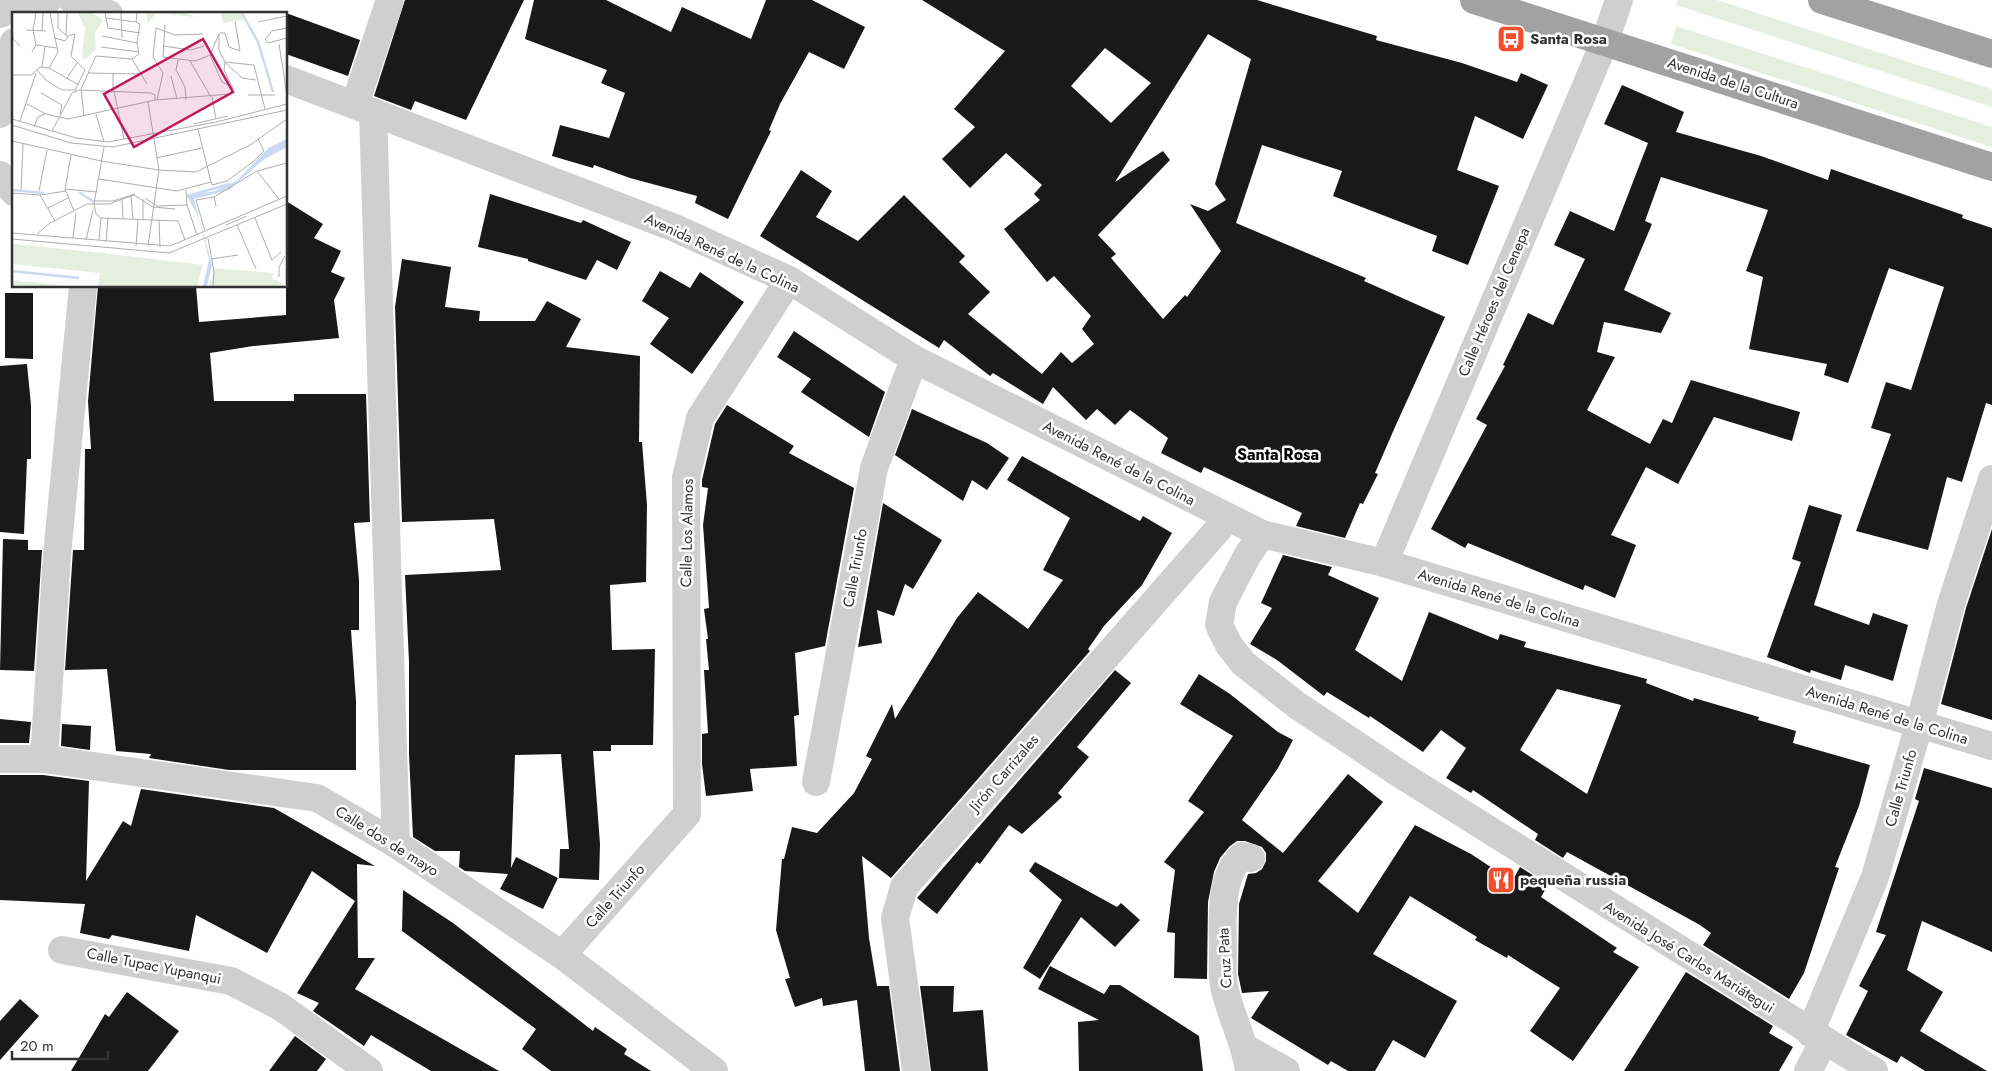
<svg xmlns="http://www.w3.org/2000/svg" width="1992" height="1071" font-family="Jost,sans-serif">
  <rect width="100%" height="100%" fill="#fff"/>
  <!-- green -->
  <g fill="#e5efe0">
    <polygon points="1678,0 1717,0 1992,89 1992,107 1676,5"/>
    <polygon points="1676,26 1992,127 1992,147 1671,44"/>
  </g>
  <!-- building -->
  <g fill="#191919" fill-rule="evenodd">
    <polygon points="405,0 524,0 466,120 415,101 411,110 374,96"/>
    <polygon points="534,0 606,0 671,32 682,7 751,39 766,0 812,0 865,27 844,69 809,52 780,104 769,130 771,131 728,219 695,203 697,196 630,178 594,165 593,168 552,156 560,125 609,138 625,93 601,83 607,70 525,39"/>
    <path d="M922 0H1257L1377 36 1376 40 1462 63 1517 82 1521 73 1548 85 1523 139 1475 116 1457 170 1499 186 1468 265 1432 251 1437 236 1333 196 1342 171 1262 145 1236 223 1366 278 1364 281 1445 317 1395 427 1375 473 1378 474 1363 504 1360 503 1345 538 1296 526 1302 513 1204 467 1201 473 1161 453 1168 438 1130 410 1115 425 1097 409 1086 420 1053 387 1043 404 993 373 990 376 944 340 939 348 760 236 801 170 832 191 816 217 858 241 904 195 965 256 959 262 990 292 968 314 1042 374 1061 352 1072 363 1094 344 1082 329 1091 316 1054 276 1047 282 1004 229 1040 200 1034 194 1042 185 1006 153 970 188 942 159 975 127 954 109 1005 51ZM1208 34 1251 59 1215 184 1226 200 1208 211 1190 204 1221 251 1187 297 1185 295 1163 319 1111 258 1116 254 1098 235 1170 160 1163 151 1115 182ZM1105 48 1151 83 1111 123 1071 86Z"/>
    <polygon points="286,13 360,40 348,76 286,54"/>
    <polygon points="1622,85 1684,112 1676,132 1761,156 1828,180 1831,169 1963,215 1962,218 1992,228 1992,405 1986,403 1962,482 1947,477 1928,550 1856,531 1891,434 1871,428 1886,382 1911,390 1944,287 1889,268 1848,383 1824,375 1827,364 1749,349 1763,277 1746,271 1768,210 1661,177 1645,221 1652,224 1624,290 1671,313 1661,333 1604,322 1597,352 1615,357 1587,410 1650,444 1663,419 1672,423 1691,380 1800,412 1792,441 1714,417 1678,484 1646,467 1611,535 1636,545 1615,598 1585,585 1583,590 1468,543 1465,548 1431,529 1487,425 1476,419 1505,366 1503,365 1528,313 1553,325 1585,259 1554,245 1570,211 1614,231 1648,143 1604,124"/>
    <polygon points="490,194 581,223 583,220 631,242 617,270 597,260 586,280 528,261 528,259 478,247"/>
    <polygon points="286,201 323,224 314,238 341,251 331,272 345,278 334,300 339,338 253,346 210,353 214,401 294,401 294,394 366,394 370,522 354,523 359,580 359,630 351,630 356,701 356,770 229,770 149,758 151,754 116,751 107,669 65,670 73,550 84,550 85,449 91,449 88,401 98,286 196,286 199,322 286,315"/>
    <polygon points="402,259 451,267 445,307 480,311 479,321 535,321 547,301 581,319 566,347 640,356 639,442 642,442 647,505 646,582 610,585 612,650 655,649 653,745 611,745 611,751 593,751 600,844 599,880 559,878 560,849 569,849 561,754 515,755 511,868 516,857 558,878 543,909 500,889 508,874 465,871 459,867 460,851 435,851 413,837 409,754 409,662 405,575 501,570 494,519 402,522 395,307"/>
    <polygon points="660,271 690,288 700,272 744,302 692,374 650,344 669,318 642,301"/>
    <polygon points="5,293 33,293 33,359 5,358"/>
    <polygon points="794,331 885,392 869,437 801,392 811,379 777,357"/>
    <polygon points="27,364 31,405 31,459 27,459 24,534 0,532 0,366"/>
    <polygon points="727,405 794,446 789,453 854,488 825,646 795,653 799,715 794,716 797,766 750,769 753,791 706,796 702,764 702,734 708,733 704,670 709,670 706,639 708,639 704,609 709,608 703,525 708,488 702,487 702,480 715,424"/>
    <polygon points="912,409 987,443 1009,458 987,490 972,480 963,501 895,455"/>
    <polygon points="1022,456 1140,521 1143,516 1172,533 1142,585 1104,626 1088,649 1090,651 891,878 862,856 869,938 877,986 889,986 900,1071 865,1071 857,1000 823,1006 822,998 795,1007 785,979 790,978 776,930 782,859 784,859 792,827 817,833 854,793 872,759 866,756 892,704 895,719 957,618 978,592 1028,629 1063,580 1043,570 1070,518 1007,480"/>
    <polygon points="883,503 942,540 913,589 905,584 894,616 877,610 882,643 858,647"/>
    <polygon points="1809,505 1842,515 1814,605 1869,625 1873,613 1908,625 1893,681 1845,665 1841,680 1811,670 1810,673 1767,657 1801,562 1792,559"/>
    <polygon points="1992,529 1992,720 1941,704 1966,608"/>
    <polygon points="3,539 28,540 28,550 42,550 34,671 0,670"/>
    <path d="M1283 555 1332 567 1328 575 1379 598 1355 650 1402 681 1429 612 1498 640 1500 634 1526 642 1524 647 1647 679 1646 683 1693 701 1694 698 1759 717 1758 720 1796 731 1793 743 1870 765 1859 806 1835 867 1839 868 1804 973 1789 999 1703 945 1711 933 1700 925 1567 852 1563 858 1535 840 1538 834 1473 790 1471 793 1446 778 1466 748 1441 730 1423 752 1370 716 1369 718 1327 692 1324 696 1277 660 1250 644 1272 608 1261 603ZM1557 689 1621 705 1587 794 1520 750Z"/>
    <polygon points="1115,670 1131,683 1077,747 1089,757 1058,793 1062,797 1022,834 1009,825 980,864 977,862 937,914 917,898"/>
    <polygon points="1199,674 1230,694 1278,732 1293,740 1278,768 1242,820 1283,853 1348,774 1383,802 1318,881 1358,913 1415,825 1471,854 1509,879 1512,875 1515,876 1520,867 1548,885 1541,897 1617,948 1613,952 1639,967 1573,1061 1530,1031 1560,988 1508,955 1507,958 1475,940 1477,937 1410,896 1373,954 1457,1001 1425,1058 1393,1040 1375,1071 1348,1071 1331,1061 1328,1065 1251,1018 1269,991 1242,993 1238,974 1239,904 1248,874 1256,873 1262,869 1266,861 1266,853 1262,847 1245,841 1237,841 1230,846 1220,858 1214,872 1208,902 1207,979 1174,978 1175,933 1167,932 1175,870 1164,862 1204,812 1188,801 1233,736 1180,704"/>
    <polygon points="0,719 31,722 29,743 0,743"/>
    <polygon points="62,724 91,726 90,750 61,746"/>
    <polygon points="1924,768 1992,788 1992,952 1922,921 1907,970 1943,992 1920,1031 1987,1071 1925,1071 1901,1056 1897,1063 1846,1035 1868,991 1859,986 1886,935 1876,932 1919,801 1915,799"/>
    <polygon points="0,775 43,775 89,781 86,881 123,821 131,826 141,789 274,808 375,866 357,864 358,958 375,958 355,989 499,1071 431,1071 371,1035 364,1046 313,1011 319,1003 297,993 355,901 312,871 267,953 196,915 189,951 112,935 109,939 80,933 85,904 0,900"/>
    <polygon points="1035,862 1117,907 1121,903 1140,920 1115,947 1081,917 1040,979 1023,968 1062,900 1029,871"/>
    <polygon points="403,890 453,923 593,1031 595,1027 627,1049 624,1054 651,1071 551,1071 522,1049 536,1029 402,931"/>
    <polygon points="1050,966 1104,994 1110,985 1120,985 1199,1036 1203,1071 1079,1071 1078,1022 1099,1020 1038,989"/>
    <polygon points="1686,972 1773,1026 1769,1033 1793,1047 1779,1071 1624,1071"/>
    <polygon points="920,986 954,986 953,1012 983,1010 988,1071 931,1071"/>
    <polygon points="127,992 179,1031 148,1071 71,1071 105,1014 109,1017"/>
    <polygon points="20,999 39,1016 0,1060 0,1021"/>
    <polygon points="295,1036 326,1059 317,1071 269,1071"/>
  </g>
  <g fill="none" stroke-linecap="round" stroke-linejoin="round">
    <!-- minor -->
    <g stroke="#cfcfcf" stroke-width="28">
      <polyline points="72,0 109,14"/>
      <polyline points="0,14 21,4 48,0"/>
      <polyline points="286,79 675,228 789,280 914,359 1262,534 1384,563 1992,746"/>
      <polyline points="355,104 390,0"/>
      <polyline points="373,112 396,844"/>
      <polyline points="0,114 14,42"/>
      <polyline points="0,175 14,192"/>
      <polyline points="1262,534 1247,556 1223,602 1219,625 1229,645 1243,663 1298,706 1400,774 1874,1071"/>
      <polyline points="1384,563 1605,41 1619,0"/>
      <polyline points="0,759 44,759 317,798 396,844 562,955 714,1071"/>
      <polyline points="44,759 57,555 83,286"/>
      <polyline points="816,782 874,468 914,359"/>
      <polyline points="62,950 231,981 281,1007 369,1071"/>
      <polyline points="562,955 687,814 686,478 700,418 789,280"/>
      <polyline points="1810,1033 1875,877 1919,725 1951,604 1992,479"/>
      <polyline points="1245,1048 1286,1071"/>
      <polyline points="916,1071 895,918 904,887 1228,518"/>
      <path d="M1249 1071C1245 1041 1230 1015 1224 986 1222 977 1223 965 1223 955 1223 926 1218 877 1242 856L1251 858"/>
      <polyline points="1808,1071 1824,1041"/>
    </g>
    <!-- trunk -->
    <g stroke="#a2a2a2" stroke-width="28">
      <polyline points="1474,0 1992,167"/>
      <polyline points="1822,0 1992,54"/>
    </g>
  </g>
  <!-- icons -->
  <defs>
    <symbol id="bus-square" viewBox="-11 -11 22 22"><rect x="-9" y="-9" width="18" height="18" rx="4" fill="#f24e2c" stroke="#fff"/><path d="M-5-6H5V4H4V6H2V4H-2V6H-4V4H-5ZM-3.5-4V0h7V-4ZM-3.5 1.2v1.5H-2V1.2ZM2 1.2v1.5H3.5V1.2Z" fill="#fff"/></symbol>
    <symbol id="restaurant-square" viewBox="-11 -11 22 22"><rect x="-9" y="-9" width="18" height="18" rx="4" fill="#f24e2c" stroke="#fff"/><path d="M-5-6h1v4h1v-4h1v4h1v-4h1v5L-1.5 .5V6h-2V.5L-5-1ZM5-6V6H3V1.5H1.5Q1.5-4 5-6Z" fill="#fff"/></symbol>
  </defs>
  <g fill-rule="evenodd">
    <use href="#bus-square" x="1495" y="23" width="32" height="32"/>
    <use href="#restaurant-square" x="1485" y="864" width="32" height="32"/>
  </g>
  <g text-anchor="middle" stroke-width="5" stroke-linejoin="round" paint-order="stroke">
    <!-- poi labels -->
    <g font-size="15" font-weight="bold" fill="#323232" stroke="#fff" text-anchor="start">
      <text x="1530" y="44">Santa Rosa</text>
      <text x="1520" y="885">pequeña russia</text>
    </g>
    <!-- street labels -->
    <g font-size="15" fill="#323232" stroke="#fff">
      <text transform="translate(1733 83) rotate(18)" y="5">Avenida de la Cultura</text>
      <text transform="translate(722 253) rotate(25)" y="5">Avenida René de la Colina</text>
      <text transform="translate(1494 302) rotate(-67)" y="5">Calle Héroes del Cenepa</text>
      <text transform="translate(1119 463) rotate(27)" y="5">Avenida René de la Colina</text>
      <text transform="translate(687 533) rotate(-89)" y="5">Calle Los Alamos</text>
      <text transform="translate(855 568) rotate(-80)" y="5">Calle Triunfo</text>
      <text transform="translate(1499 598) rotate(17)" y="5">Avenida René de la Colina</text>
      <text transform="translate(1887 715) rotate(17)" y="5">Avenida René de la Colina</text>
      <text transform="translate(1004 773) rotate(-49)" y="5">Jirón Carrizales</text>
      <text transform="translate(1901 788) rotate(-74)" y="5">Calle Triunfo</text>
      <text transform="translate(387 841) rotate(32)" y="5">Calle dos de mayo</text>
      <text transform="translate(615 896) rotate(-48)" y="5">Calle Triunfo</text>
      <text transform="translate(1689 957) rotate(32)" y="5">Avenida José Carlos Mariátegui</text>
      <text transform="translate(1225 958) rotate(-93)" y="5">Cruz Pata</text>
      <text transform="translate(154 966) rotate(11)" y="5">Calle Tupac Yupanqui</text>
    </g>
    <!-- neighbourhood labels -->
    <g font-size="16" font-weight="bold" fill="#000" stroke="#fff">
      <text x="1278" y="460">Santa Rosa</text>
    </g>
  </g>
  <!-- overview -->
  <g transform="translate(12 12)">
    <rect width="275" height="275" fill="#fff"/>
    <path d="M66 1H81L91 8 83 21 84 37 74 47H71L70 40 73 16ZM134 1H173L183 5 144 1 136 12ZM208 1H229L234 7 212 11ZM0 232 91 241 191 253 185 274H86L88 261 0 252ZM203 256 261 261 260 266 274 274H197ZM0 268 54 274H0Z" fill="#e5efe0"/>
    <path d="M275 128V135L251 148 217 178 182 187 200 253 195 274H191L197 248 187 206 175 184 203 179 224 169 257 137Z" fill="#ccd9f0"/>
    <path fill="none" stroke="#ccd9f0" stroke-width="2.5" d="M230 1 246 30 261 80M235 160 257 137 275 128M0 178 32 181M67 180 82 190M175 184 218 172M0 259 67 266"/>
    <path fill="none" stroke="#adadad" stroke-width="1" d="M38 1 43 27M93 1 94 6 124 10M109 1 110 26M125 1 124 10 128 12 125 31M94 6 96 16 128 21M246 10 275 4M153 13 151 45 183 49 198 43 207 22V38L213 50 230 66 244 68M275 16 260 19 253 27 256 31 275 26M0 17 1 27 8 34M14 18 34 19M30 19 31 1M208 21H213L217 35 228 39 223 9M54 23 55 1M56 24 63 22 59 44 73 58 63 78M90 24 125 31 127 42 120 47M267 32 275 83M24 33 45 36M151 34 179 38 192 34M89 35 127 40M20 40 24 33 21 18 24 1M198 43 210 70 218 74M166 48 164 58 173 75 174 88M178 49 199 85M213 50 242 53 253 97M30 55 33 35M37 56 67 73M25 58 35 69 50 78H64M77 61 129 62M101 62V79M0 63H19L28 55 37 56 46 40 43 26 53 29 56 25 46 16V1M159 64 165 87M55 66 65 51M102 79 112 127M29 81 50 93 48 102M236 83H263M200 85 204 107M145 88 151 61 141 45 144 16 163 23 191 22M15 92 34 102 56 107 143 88 218 82 221 77 212 58 213 50M84 102 92 130M72 104 69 77 84 44 120 47 135 72M0 107 64 126 96 130 204 110 275 92M8 109 24 61M181 112 216 104M0 113 59 131 101 135 275 98M22 115 26 105 33 102M186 117 199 170M40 119 60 81 67 78 139 81 143 83V88M0 129 89 149 147 158 184 160 238 133 275 107M92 135 82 192 84 202 89 206 166 209 173 228M59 143 53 177 62 199M144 146 190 136M87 167 165 179 199 170M199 170 200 173 215 169 242 149 252 139 246 127M53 177 85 180M9 178 11 132M174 178 175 193 185 223M27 179 35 138M0 181 28 183 43 209M28 183 54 179M119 184 121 207M202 185 245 159M133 186 145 194 175 193M267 187 245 159 275 151M110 188 111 207M83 189H101L123 182M36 196 56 186M243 206 260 248 269 240M131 207V187M147 208 148 235M214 213 235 204M225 213 244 257M193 219 184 188 202 185 204 194M0 221 158 234 275 184M25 222 38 211 75 192H97L122 183 141 195 163 197M61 226 64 201M196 226 202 260 201 274M0 227 157 241 275 192M74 228 81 198M87 228 89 206M94 230 96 206M124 234 126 207M136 234 147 158 136 90M199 247 226 243M267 265V255L273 244"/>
    <path fill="#c2185b" fill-opacity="0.15" stroke="#c2185b" stroke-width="2.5" d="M191 27 221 80 122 135 92 82Z"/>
    <rect width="275" height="275" fill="none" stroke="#323232" stroke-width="2.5"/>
  </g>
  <!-- scale -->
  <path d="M12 1051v8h96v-8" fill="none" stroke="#323232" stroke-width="2.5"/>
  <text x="20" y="1051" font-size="15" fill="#323232" stroke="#ffffff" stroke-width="4" paint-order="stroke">20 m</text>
</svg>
